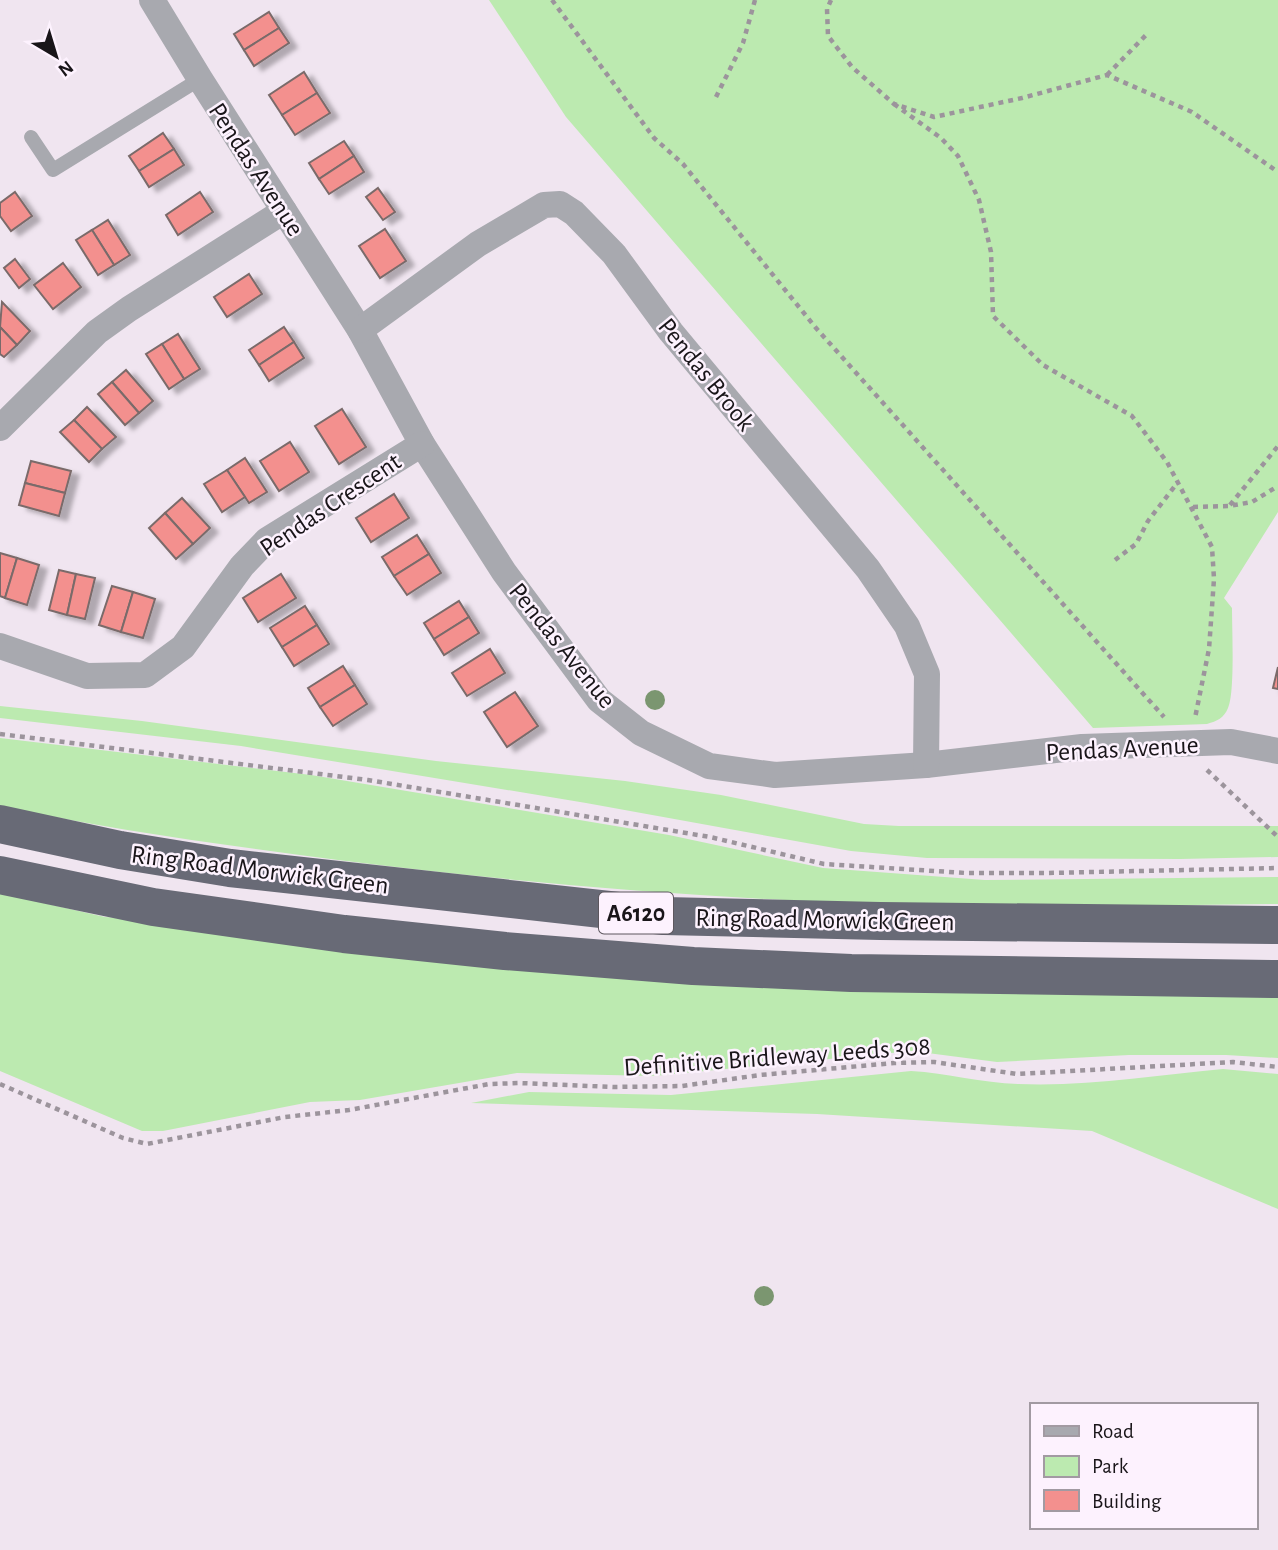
<svg xmlns="http://www.w3.org/2000/svg" width="1278" height="1550" font-family="'Alegreya Sans',sans-serif">
  <defs>
    <filter id="shadow"><feDropShadow dx="8" dy="4.5" stdDeviation="2" flood-color="#0004"/></filter>
  </defs>
  <rect width="100%" height="100%" fill="#f0e5f0"/>
  <!-- green -->
  <g fill="#bceab0">
    <path d="M489 0H1278V512L1224 598 1232 608C1232 629 1235 693 1228 708 1224 718 1217 721 1207 724L1093 728 566 117Z"/>
    <polygon points="0,706 142,721 436,761 625,781 721,795 864,824 899,826 1278,826 1278,857 1180,859 927,858 851,851 586,803 241,746 0,718"/>
    <path d="M0 738 311 775 669 835 823 868 985 880 1278 877V904C1162 905 1045 909 929 906 731 900 534 885 338 860 225 845 111 830 0 806Z"/>
    <polygon points="0,893 105,917 1278,990 1278,1058 1226,1055 1129,1055 997,1062 912,1051 654,1076 517,1073 360,1100 310,1102 163,1131 142,1131 0,1071"/>
    <path d="M1223 1069 1278 1074V1209L1092 1131 817 1114 471 1103 529 1092 671 1095 911 1071C947 1073 982 1083 1018 1084 1086 1087 1156 1075 1223 1069Z"/>
  </g>
  <!-- building -->
  <g fill="#f3908e" stroke="#7a6b6a" stroke-width="2" filter="url(#shadow)">
    <polygon points="269,12 279,28 244,50 234,34"/>
    <polygon points="279,28 289,43 254,66 244,50"/>
    <polygon points="304,72 317,93 282,115 269,95"/>
    <polygon points="317,93 330,113 295,135 282,115"/>
    <polygon points="163,133 174,149 139,171 129,156"/>
    <polygon points="344,141 354,156 319,179 309,163"/>
    <polygon points="174,149 184,165 149,187 139,171"/>
    <polygon points="354,156 364,172 329,194 319,179"/>
    <polygon points="378,188 395,212 383,220 366,197"/>
    <polygon points="15,192 32,216 11,231 0,216 0,203"/>
    <polygon points="200,192 213,212 178,235 166,215"/>
    <polygon points="108,220 130,255 114,265 92,230"/>
    <polygon points="385,229 406,261 380,278 359,246"/>
    <polygon points="92,230 114,265 98,275 76,240"/>
    <polygon points="15,259 30,279 19,288 4,268"/>
    <polygon points="63,263 81,287 53,309 34,285"/>
    <polygon points="249,274 262,294 227,317 214,297"/>
    <polygon points="2,302 30,331 17,345 0,327"/>
    <polygon points="0,327 17,345 4,357 0,354"/>
    <polygon points="284,327 294,342 259,365 249,350"/>
    <polygon points="178,334 200,369 184,379 162,344"/>
    <polygon points="294,342 304,358 269,381 259,365"/>
    <polygon points="162,344 184,379 169,389 146,354"/>
    <polygon points="126,370 153,401 139,413 112,382"/>
    <polygon points="112,382 139,413 125,425 98,394"/>
    <polygon points="87,407 116,437 102,449 74,420"/>
    <polygon points="342,409 366,447 339,464 315,426"/>
    <polygon points="74,420 102,449 89,462 60,432"/>
    <polygon points="290,442 309,472 279,491 260,461"/>
    <polygon points="245,458 267,492 249,503 227,470"/>
    <polygon points="31,461 71,471 65,493 25,483"/>
    <polygon points="227,470 245,497 222,512 204,484"/>
    <polygon points="25,483 65,493 59,516 19,505"/>
    <polygon points="394,494 409,518 371,542 356,518"/>
    <polygon points="182,498 210,528 193,544 165,513"/>
    <polygon points="165,513 193,544 176,559 149,528"/>
    <polygon points="417,535 429,554 394,576 382,557"/>
    <polygon points="0,553 17,558 5,598 0,596"/>
    <polygon points="429,554 441,573 407,595 394,576"/>
    <polygon points="17,558 39,565 27,605 5,598"/>
    <polygon points="59,570 76,574 67,615 49,610"/>
    <polygon points="76,574 95,578 85,619 67,615"/>
    <polygon points="281,574 296,598 258,622 243,598"/>
    <polygon points="112,586 133,592 121,632 99,625"/>
    <polygon points="133,592 155,599 143,638 121,632"/>
    <polygon points="459,601 469,617 434,639 424,623"/>
    <polygon points="305,606 317,625 282,647 270,628"/>
    <polygon points="469,617 479,633 444,655 434,639"/>
    <polygon points="317,625 329,644 294,666 282,647"/>
    <polygon points="490,649 505,673 467,696 452,673"/>
    <polygon points="343,666 355,685 320,707 308,688"/>
    <polygon points="1278,667 1278,689 1273,688"/>
    <polygon points="355,685 367,704 333,726 320,707"/>
    <polygon points="515,692 538,726 507,747 484,712"/>
  </g>
  <g fill="none" stroke-linecap="round" stroke-linejoin="round">
    <!-- path -->
    <g stroke="#9c949c" stroke-width="4.5" stroke-dasharray="5 5" stroke-linecap="butt">
      <polyline points="552,0 654,138 683,164 816,328 1164,717"/>
      <polyline points="831,0 827,9 828,36 852,67 894,104 934,117 1022,98 1107,75 1192,112 1278,172"/>
      <polyline points="1107,75 1147,34"/>
      <polyline points="716,97 743,43 755,0"/>
      <polyline points="894,104 941,138 958,156 979,200 991,252 993,316 1043,365 1132,416 1167,462 1212,547 1214,579 1209,649 1195,718"/>
      <polyline points="1230,505 1278,446"/>
      <polyline points="1193,507 1229,506 1252,502 1278,486"/>
      <polyline points="1115,560 1136,544 1148,521 1178,482"/>
      <polyline points="0,734 368,780 710,837 824,864 966,873 1047,873 1278,868"/>
      <polyline points="1207,770 1278,837"/>
      <polyline points="0,1084 123,1138 147,1144 285,1117 349,1110 489,1084 519,1083 613,1087 682,1086 760,1075 894,1063 934,1062 1017,1074 1233,1062 1278,1067"/>
    </g>
    <!-- service -->
    <polyline stroke="#a8a9af" stroke-width="14" points="31,137 53,170 200,79"/>
    <!-- minor -->
    <g stroke="#a8a9af" stroke-width="26">
      <polyline points="152,0 200,79 360,330 422,444 504,572 599,700 641,733 709,766 775,775 926,765 1082,747 1231,742 1278,751"/>
      <polyline points="360,330 478,244 544,205 560,204 574,213 614,254 671,332 868,569 907,626 927,674 926,765"/>
      <polyline points="0,428 97,332 129,309 284,211"/>
      <polyline points="0,646 87,676 145,675 183,647 242,566 267,540 422,444"/>
    </g>
    <!-- trunk -->
    <g stroke="#686a76" stroke-width="38">
      <polyline points="0,824 120,850 230,868 664,916 880,921 1278,925"/>
      <polyline points="0,875 153,907 344,934 505,951 693,966 851,973 1278,979"/>
    </g>
  </g>
  <!-- trees -->
  <g fill="#7b9670">
    <circle cx="655" cy="700" r="10"/>
    <circle cx="764" cy="1296" r="10"/>
  </g>
  <g text-anchor="middle" stroke-width="5" stroke-linejoin="round" paint-order="stroke">
    <!-- shield labels -->
    <rect fill="#fdf2fe" stroke="#5d575e" stroke-width="2" x="599" y="892.5" width="74" height="41" rx="5"/>
    <g font-size="24" font-weight="bold" fill="#191519">
      <text x="636" y="921">A6120</text>
    </g>
    <!-- street labels -->
    <g font-size="26" fill="#191519" stroke="#fdf2fe">
      <text transform="translate(257 169) rotate(57)" y="9">Pendas Avenue</text>
      <text transform="translate(707 374) rotate(51)" y="9">Pendas Brook</text>
      <text transform="translate(330 504) rotate(-34)" y="9">Pendas Crescent</text>
      <text transform="translate(563 645) rotate(51)" y="9">Pendas Avenue</text>
      <text transform="translate(1122 748) rotate(-3)" y="9">Pendas Avenue</text>
      <text transform="translate(260 869) rotate(7)" y="9">Ring Road Morwick Green</text>
      <text transform="translate(825 919) rotate(1)" y="9">Ring Road Morwick Green</text>
      <text transform="translate(777 1056) rotate(-4)" y="9">Definitive Bridleway Leeds 308</text>
    </g>
  </g>
  <!-- legend -->
  <rect x="1030" y="1403" width="228" height="126" fill="#fdf2fe" stroke="#a29aa2" stroke-width="2"/>
  <rect x="1044" y="1426" width="35" height="10" fill="#a8a9af" stroke="#a29aa2" stroke-width="2"/>
  <text x="1092" y="1438" font-size="21" fill="#191519">Road</text>
  <rect x="1044" y="1456" width="35" height="21" fill="#bceab0" stroke="#a29aa2" stroke-width="2"/>
  <text x="1092" y="1473" font-size="21" fill="#191519">Park</text>
  <rect x="1044" y="1490" width="35" height="21" fill="#f3908e" stroke="#a29aa2" stroke-width="2"/>
  <text x="1092" y="1508" font-size="21" fill="#191519">Building</text>
  <!-- north arrow -->
  <g transform="translate(56 56) rotate(142)" stroke="#fdf2fe" stroke-width="5" paint-order="stroke">
  <path d="M0-5L12 26L0 18L-12 26Z" fill="#191519"/>
  <text y="-10" font-size="19" font-weight="bold" text-anchor="middle" fill="#191519">N</text>
  </g>
</svg>
